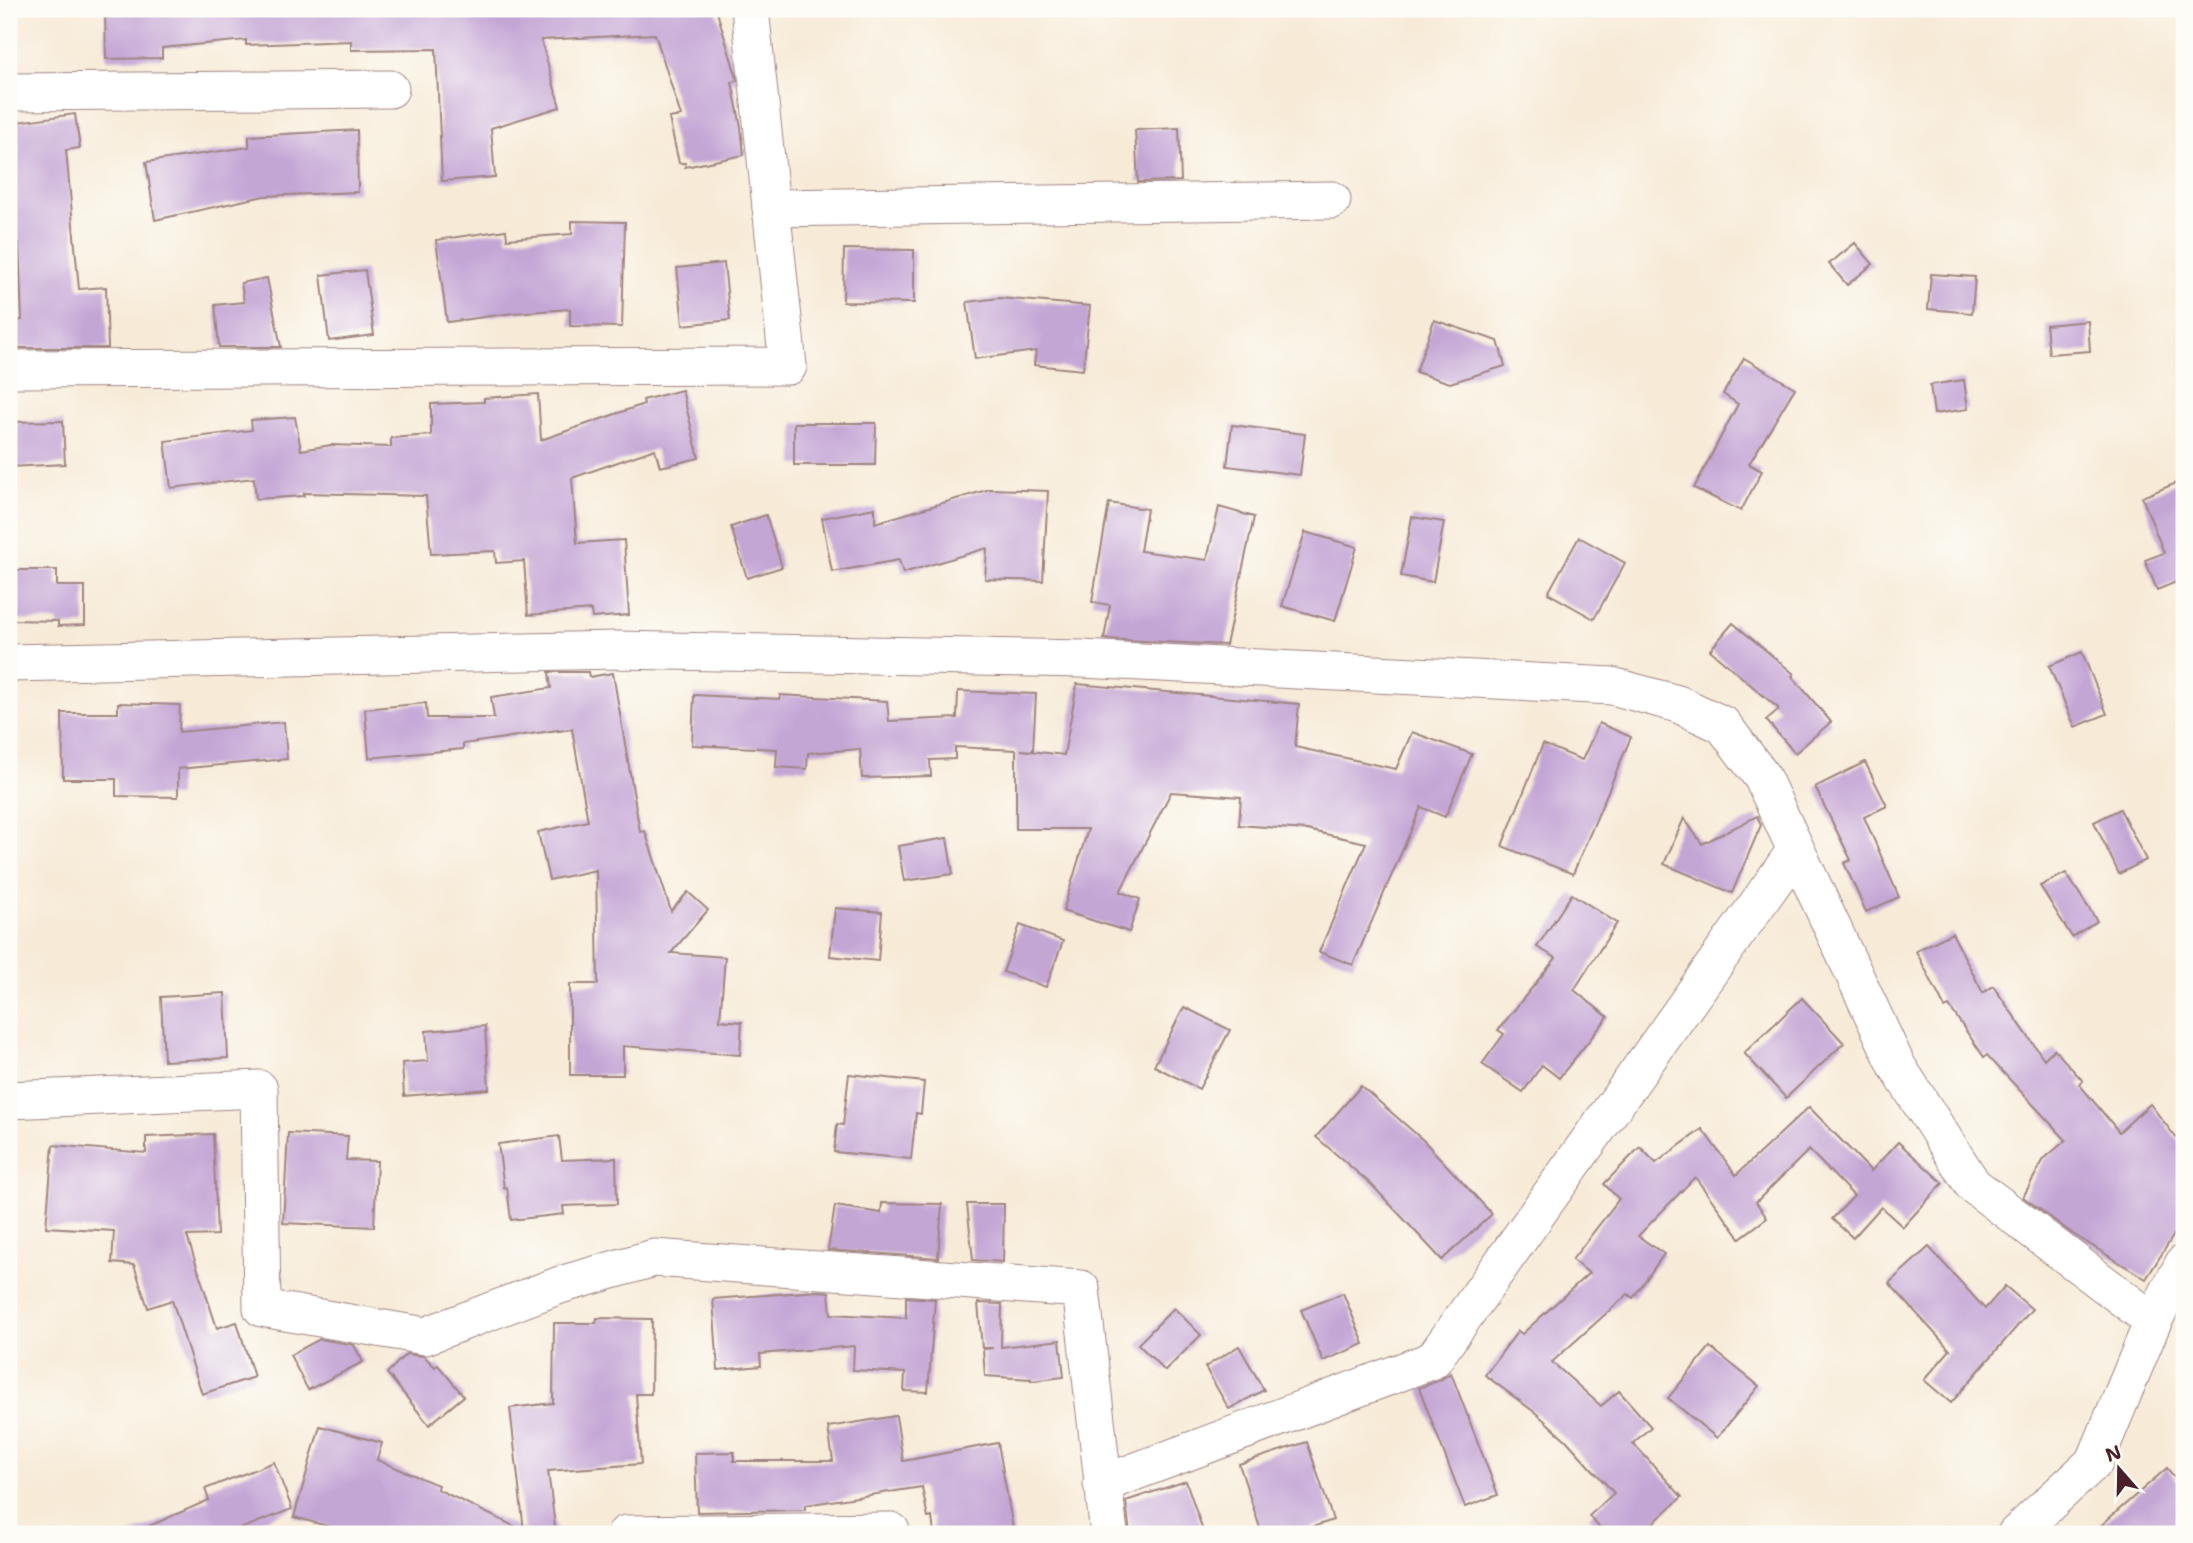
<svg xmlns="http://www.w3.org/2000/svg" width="2193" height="1543" font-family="'Shantell Sans',sans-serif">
  <rect width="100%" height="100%" fill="#fdfcf7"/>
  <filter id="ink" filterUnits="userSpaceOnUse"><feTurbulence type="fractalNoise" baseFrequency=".0143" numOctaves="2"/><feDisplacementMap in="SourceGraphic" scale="14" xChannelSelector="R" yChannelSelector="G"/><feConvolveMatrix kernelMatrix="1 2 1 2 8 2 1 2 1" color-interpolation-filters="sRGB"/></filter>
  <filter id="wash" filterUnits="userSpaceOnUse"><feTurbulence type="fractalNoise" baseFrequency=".00686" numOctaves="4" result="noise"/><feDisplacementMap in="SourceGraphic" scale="28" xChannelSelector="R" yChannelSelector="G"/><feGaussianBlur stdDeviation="1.57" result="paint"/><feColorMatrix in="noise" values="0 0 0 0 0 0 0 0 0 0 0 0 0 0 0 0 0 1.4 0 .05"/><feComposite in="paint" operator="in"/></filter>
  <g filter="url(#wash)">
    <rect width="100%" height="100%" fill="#f7ebd8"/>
    <g id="blocks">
      <!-- building -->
      <g fill="#c4a6d5">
        <polygon points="105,9 716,9 736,75 737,81 732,82 741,127 744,155 685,167 685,163 679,163 669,118 681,116 655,34 541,40 560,107 491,128 495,177 442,181 436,49 351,50 351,41 246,45 246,40 162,48 162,58 106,59"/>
        <polygon points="75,114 80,148 66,150 79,289 106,287 108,348 9,348 9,321 22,320 19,244 9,245 9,123"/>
        <polygon points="1179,128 1181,181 1138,182 1135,130"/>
        <polygon points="357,130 358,192 264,196 155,220 146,162 249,147 249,136"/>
        <polygon points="572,221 625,222 622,327 570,326 570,309 513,313 447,322 436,240 506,230 507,239 572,234"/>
        <polygon points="1855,243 1873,264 1847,285 1829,264"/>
        <polygon points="844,249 914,250 914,303 843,302"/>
        <polygon points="724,263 730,320 683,325 677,268"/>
        <polygon points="365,270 374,335 329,341 321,275"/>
        <polygon points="1931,274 1975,277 1972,313 1928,309"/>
        <polygon points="267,278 281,347 219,347 215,305 244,302 241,283"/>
        <polygon points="999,298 1090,306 1083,370 1034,365 1036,351 975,359 967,302"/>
        <polygon points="1434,320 1498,341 1505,366 1450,383 1416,372"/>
        <polygon points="2088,321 2090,351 2049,354 2046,325"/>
        <polygon points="1744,358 1795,388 1749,464 1762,471 1741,511 1694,488 1738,404 1723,394"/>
        <polygon points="1964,380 1968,409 1934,414 1930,385"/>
        <polygon points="682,390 699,458 660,467 655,449 572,478 577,543 624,540 629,615 592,618 591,610 528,615 524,561 496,563 495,551 431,554 426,496 304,493 304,496 256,499 254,478 171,488 165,441 252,430 251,420 295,417 301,450 331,445 391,447 391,438 431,435 431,404 484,402 484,398 538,394 541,440 644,404 643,400"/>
        <polygon points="63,421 65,464 9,467 9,422"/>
        <polygon points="794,423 876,423 875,465 794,465"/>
        <polygon points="1232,425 1305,434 1300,475 1227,466"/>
        <polygon points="2184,480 2184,598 2183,598 2176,582 2157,590 2145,560 2164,553 2142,497"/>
        <polygon points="990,489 1048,491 1043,581 985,579 987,548 903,573 899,560 832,572 822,518 875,508 875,523"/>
        <polygon points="1109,503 1147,509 1140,551 1207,560 1219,507 1254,517 1226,645 1104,639 1110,605 1092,602"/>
        <polygon points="766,515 782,567 747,578 731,527"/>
        <polygon points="1412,517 1444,522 1433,582 1401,576"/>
        <polygon points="1305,532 1357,547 1335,621 1282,606"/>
        <polygon points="1579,537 1625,563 1594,619 1548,593"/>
        <polygon points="12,570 57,570 57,586 85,586 85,625 58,626 58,621 11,620"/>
        <polygon points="1733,623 1794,674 1792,676 1831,722 1795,753 1766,720 1779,709 1710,650"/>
        <polygon points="2082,652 2107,714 2075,727 2049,666"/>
        <polygon points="549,672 588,672 589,677 613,673 640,832 645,831 671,911 688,892 708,910 671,953 725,957 720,1020 742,1022 740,1055 623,1046 623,1075 570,1075 570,984 598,984 596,870 549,880 538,832 588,821 572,729 558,731 558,730 463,744 463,749 369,758 365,709 426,703 427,718 494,718 491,697 551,688"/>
        <polygon points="1077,684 1299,704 1295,747 1396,769 1412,732 1472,754 1445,817 1421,807 1353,965 1319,952 1366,843 1307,830 1239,825 1241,797 1171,792 1120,892 1140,899 1129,932 1063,911 1088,829 1016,829 1016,750 955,747 955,759 930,760 931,776 862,778 860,749 808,753 807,769 776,767 777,749 692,745 694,695 780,699 780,695 887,701 889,721 957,718 958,691 1036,694 1033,751 1021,750 1064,755"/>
        <polygon points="118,703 180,705 179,732 284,722 287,759 178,769 178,797 116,796 116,779 63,779 62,713 118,713"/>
        <polygon points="1599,723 1631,737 1573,874 1502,846 1543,744 1582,760"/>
        <polygon points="1865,762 1887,806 1864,817 1899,897 1866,912 1844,863 1851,860 1815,787"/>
        <polygon points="2120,809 2146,860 2119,874 2094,822"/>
        <polygon points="1757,816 1761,825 1732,893 1664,864 1684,818 1702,844"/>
        <polygon points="947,838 953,874 904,881 898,846"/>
        <polygon points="2066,873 2097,921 2072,937 2040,886"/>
        <polygon points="1572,894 1617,923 1574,990 1608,1017 1559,1078 1542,1065 1523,1092 1482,1064 1504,1034 1498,1030 1556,958 1537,947"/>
        <polygon points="835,908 882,912 878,961 830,956"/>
        <polygon points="1020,925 1063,941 1046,987 1003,972"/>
        <polygon points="1952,933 1983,993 1993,986 2044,1059 2054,1049 2083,1081 2079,1084 2119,1132 2150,1104 2184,1148 2184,1219 2146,1279 2073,1234 2023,1197 2044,1159 2066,1140 1987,1055 1984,1057 1949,1006 1945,1008 1916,951"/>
        <polygon points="225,993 228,1058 164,1061 161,997"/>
        <polygon points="1802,998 1844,1043 1786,1098 1744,1053"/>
        <polygon points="1184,1007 1230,1030 1199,1089 1154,1066"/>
        <polygon points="485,1026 489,1089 404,1096 402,1063 428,1061 426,1031"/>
        <polygon points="849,1074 924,1082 921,1114 916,1113 911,1159 834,1152 837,1124 843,1125"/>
        <polygon points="1361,1086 1423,1140 1492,1214 1442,1260 1372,1185 1316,1137"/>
        <polygon points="1809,1107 1871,1171 1898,1142 1943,1183 1903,1227 1881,1207 1853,1238 1832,1219 1854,1196 1809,1150 1756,1202 1767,1218 1740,1238 1695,1177 1638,1236 1664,1254 1633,1298 1628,1294 1552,1362 1601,1406 1619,1391 1651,1427 1633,1443 1682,1497 1641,1534 1605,1534 1589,1516 1614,1493 1566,1440 1537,1414 1485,1375 1518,1331 1522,1334 1589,1273 1572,1260 1619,1199 1604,1184 1640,1147 1656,1163 1702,1129 1736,1175"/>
        <polygon points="288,1133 348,1136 346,1160 377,1161 374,1227 283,1223"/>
        <polygon points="213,1134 217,1235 187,1236 217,1328 237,1322 254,1377 202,1394 172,1300 148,1308 134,1265 112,1263 114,1231 46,1227 53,1145 146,1153 146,1137"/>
        <polygon points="559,1136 562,1160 616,1158 617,1204 563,1206 564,1214 511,1220 507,1187 504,1188 498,1144"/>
        <polygon points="882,1203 942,1204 938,1258 828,1250 835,1206 881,1213"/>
        <polygon points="967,1204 1004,1204 1003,1262 973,1260"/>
        <polygon points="1929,1247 1985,1309 2005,1286 2032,1309 1951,1403 1924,1380 1950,1350 1889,1283"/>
        <polygon points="818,1291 829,1292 831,1314 906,1318 906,1297 935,1299 928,1392 904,1391 905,1373 853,1370 854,1346 760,1354 761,1366 718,1370 713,1299"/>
        <polygon points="1343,1293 1364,1344 1323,1361 1301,1310"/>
        <polygon points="978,1303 1002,1304 1001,1347 1060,1340 1064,1377 1031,1381 1031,1379 985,1376 983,1349 993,1348 982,1348"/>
        <polygon points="1174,1308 1201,1335 1165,1371 1138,1344"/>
        <polygon points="597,1318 652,1319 651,1394 636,1394 641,1464 548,1471 556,1534 356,1534 294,1517 320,1426 382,1443 377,1460 438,1485 437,1489 524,1531 510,1408 553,1403 554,1323 596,1323"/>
        <polygon points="320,1339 354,1345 363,1362 308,1390 290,1355"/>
        <polygon points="1239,1346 1264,1390 1229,1409 1205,1367"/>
        <polygon points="1710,1347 1759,1386 1717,1438 1668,1398"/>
        <polygon points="406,1354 424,1356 435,1367 438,1365 464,1396 429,1425 387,1373"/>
        <polygon points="1451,1373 1498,1495 1465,1507 1419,1388 1440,1380"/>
        <polygon points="896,1416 903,1461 998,1443 1014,1534 934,1534 932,1517 928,1518 922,1487 805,1505 805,1510 697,1512 695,1453 734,1452 734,1461 833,1461 828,1427"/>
        <polygon points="1307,1442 1333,1520 1292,1534 1262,1534 1239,1464"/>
        <polygon points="274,1462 292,1509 227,1534 131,1534 209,1500 205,1489"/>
        <polygon points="2167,1468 2184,1489 2184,1534 2091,1534"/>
        <polygon points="1186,1481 1204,1534 1130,1534 1126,1501"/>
      </g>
    </g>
  </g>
  <g filter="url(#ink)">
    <use href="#blocks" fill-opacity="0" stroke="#a08582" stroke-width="2"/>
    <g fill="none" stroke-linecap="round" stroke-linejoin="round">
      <defs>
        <g id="minor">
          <polyline points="9,92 390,89"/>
          <polyline points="771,208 1332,200"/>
          <polyline points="9,369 788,366 750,9"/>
          <polyline points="9,663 616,650 1082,659 1612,686 1678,704 1723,725 1762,777 1897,1066 1973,1185 2153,1321"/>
          <polyline points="9,1100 259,1089 262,1308 425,1336 560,1285 654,1258 1081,1289 1109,1534"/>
          <polyline points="1102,1484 1433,1360 1796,850"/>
          <polyline points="626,1534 891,1531"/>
          <polyline points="2016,1534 2095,1461 2153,1321 2184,1263"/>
        </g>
      </defs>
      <!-- minor casing -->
      <use href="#minor" stroke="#a08582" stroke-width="39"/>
      <!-- minor -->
      <use href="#minor" stroke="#fff" stroke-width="37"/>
    </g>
  </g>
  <!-- margin -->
  <rect width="2193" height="1543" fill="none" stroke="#fdfcf7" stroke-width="35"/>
  <!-- north arrow -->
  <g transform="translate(2119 1469) rotate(340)" stroke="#fdfcf7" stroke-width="5" paint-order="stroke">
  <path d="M0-5L12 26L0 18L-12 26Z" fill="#4a1f2b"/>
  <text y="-10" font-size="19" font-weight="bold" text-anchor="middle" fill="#4a1f2b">N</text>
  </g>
</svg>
